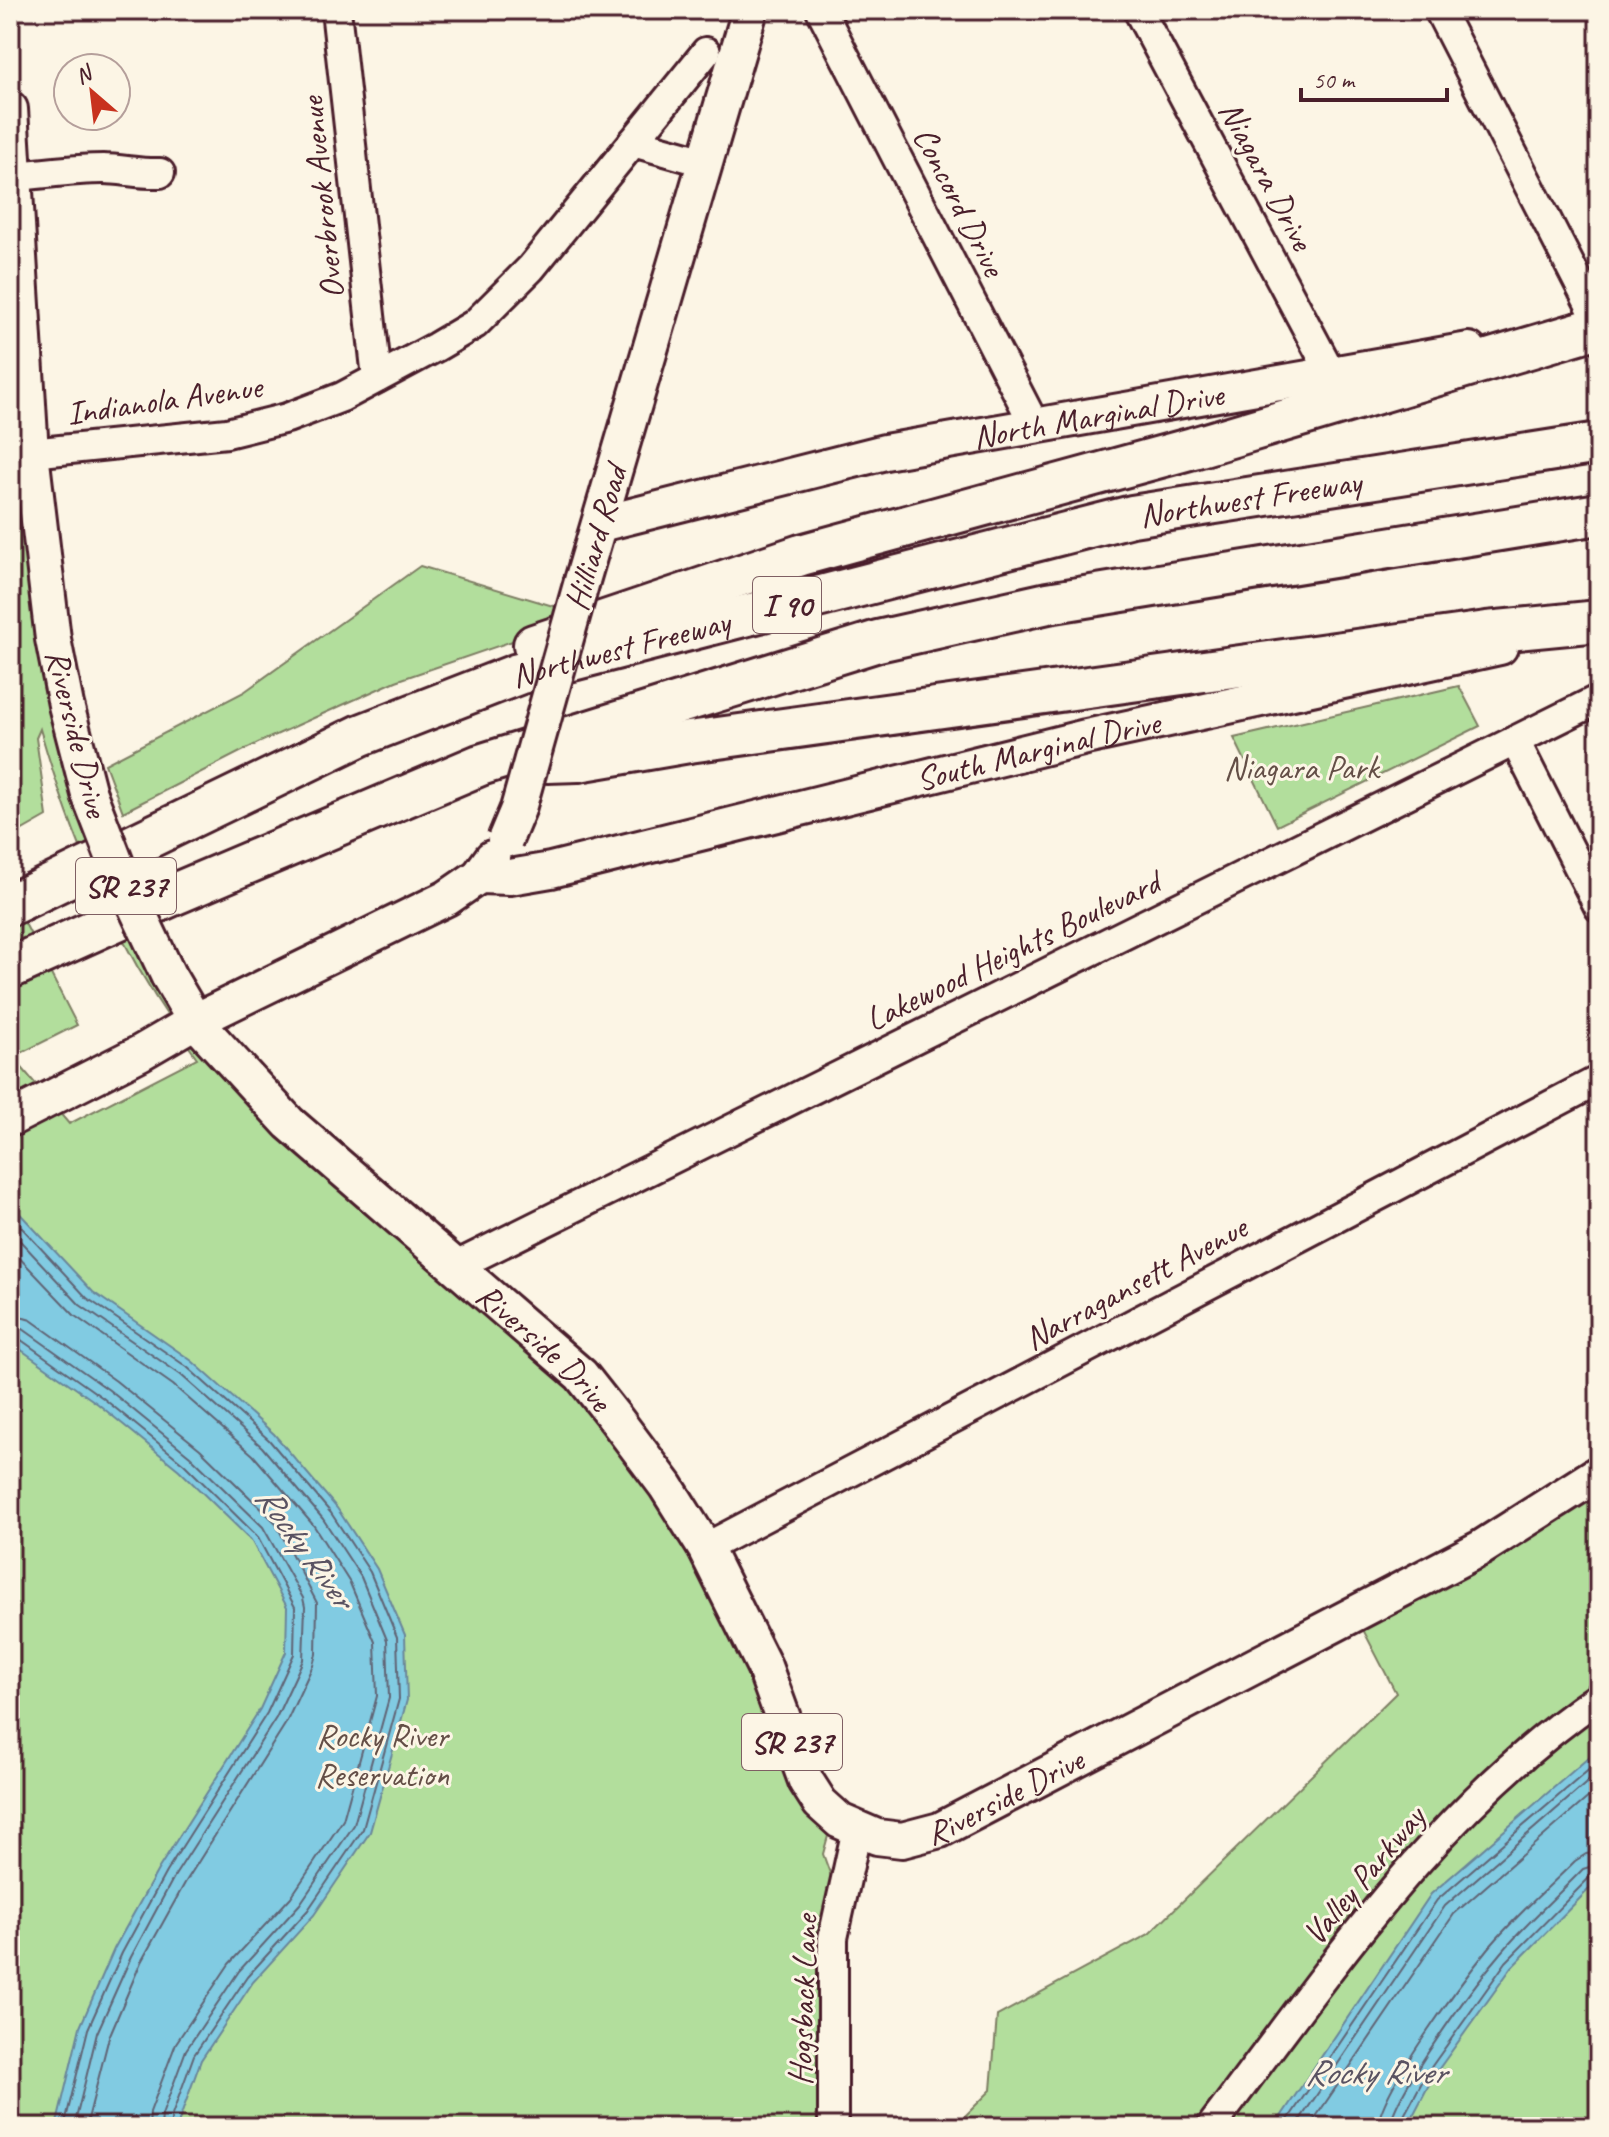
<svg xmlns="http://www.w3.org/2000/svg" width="1609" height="2137" font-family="Caveat,sans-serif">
  <rect width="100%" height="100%" fill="#fcf5e5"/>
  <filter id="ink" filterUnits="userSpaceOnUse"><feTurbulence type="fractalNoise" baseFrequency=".0125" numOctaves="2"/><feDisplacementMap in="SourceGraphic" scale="16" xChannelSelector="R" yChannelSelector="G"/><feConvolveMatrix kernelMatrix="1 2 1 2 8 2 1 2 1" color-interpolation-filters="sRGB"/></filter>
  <g filter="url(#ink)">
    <!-- green -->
    <g fill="#b2de9c" stroke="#7e7e64" stroke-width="2">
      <path d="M10 226 77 752 216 1040 588 1372 745 1638 807 1809 828 1836 823 1854 841 1904 844 2127H10V894L77 1025 13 1057 69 1124 197 1058C122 957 75 850 40 729L36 738 47 816 10 837Z"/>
      <polygon points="420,566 563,609 559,625 396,681 258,743 123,812 105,764 244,692"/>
      <polygon points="1459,686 1480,726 1277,826 1234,738"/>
      <polygon points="1599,1479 1599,2127 954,2127 991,2090 997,2016 1149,1934 1396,1693 1358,1620"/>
    </g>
    <!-- water -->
    <g fill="#81cbe2" stroke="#6b8699" stroke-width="2">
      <polygon points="10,1203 93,1292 192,1361 274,1434 337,1508 377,1569 405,1635 407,1700 370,1832 314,1915 253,1982 201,2060 179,2121 179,2127 56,2127 80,2027 114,1949 159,1868 260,1709 286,1652 287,1607 251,1540 179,1470 98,1404 10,1342"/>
      <polygon points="1599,1751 1599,1879 1512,1967 1433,2077 1407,2127 1274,2127 1431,1894 1588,1758"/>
    </g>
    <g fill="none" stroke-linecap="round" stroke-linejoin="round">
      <!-- shore -->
      <g stroke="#606474" stroke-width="2">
        <polyline points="10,1215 87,1298 187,1367 269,1440 331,1513 370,1572 397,1637 399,1699 363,1829 308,1910 247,1977 194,2055 171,2118 171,2127"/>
        <polyline points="10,1230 80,1305 181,1375 262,1447 323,1519 361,1577 387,1640 389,1698 354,1825 300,1904 239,1971 186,2050 162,2115 161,2127"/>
        <polyline points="10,1248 75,1316 173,1385 253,1455 314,1526 350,1583 375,1642 377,1696 343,1820 291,1897 229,1964 176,2043 150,2112 149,2127"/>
        <polyline points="10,1314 31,1320 116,1381 200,1449 275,1522 317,1603 316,1654 313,1665 286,1723 185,1883 141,1962 109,2037 86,2127"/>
        <polyline points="10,1326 23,1329 109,1390 190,1456 263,1527 303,1598 305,1607 303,1660 276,1718 174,1877 131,1957 97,2033 74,2127"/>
        <polyline points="10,1336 17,1337 103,1398 184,1464 257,1536 295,1607 294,1654 267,1713 166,1872 122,1953 88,2029 64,2127"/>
        <polyline points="1283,2127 1437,1900 1599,1761"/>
        <polyline points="1295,2127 1445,1906 1599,1772"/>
        <polyline points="1309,2127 1454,1914 1599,1788"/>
        <path d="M1378 2127C1379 2092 1463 1980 1488 1949 1514 1917 1547 1889 1575 1861L1586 1854 1599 1852"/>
        <path d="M1390 2127C1392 2096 1474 1985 1498 1957 1523 1926 1555 1898 1583 1869L1599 1864"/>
        <polyline points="1400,2127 1401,2121 1427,2073 1506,1962 1590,1877 1599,1874"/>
      </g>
      <defs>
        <g id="minor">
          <polyline points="336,10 377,378"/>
          <polyline points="821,10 1034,424"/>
          <polyline points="1138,10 1332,375"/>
          <polyline points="1439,10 1599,322"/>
          <polyline points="633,142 705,162"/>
          <path d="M14 176C43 174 73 169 103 169 122 169 140 174 160 173"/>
          <polyline points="31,453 227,433 287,418 342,397 436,347 475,324 531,268 706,52"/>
          <polyline points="1515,741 1599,907"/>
          <polyline points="456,1266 1599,699"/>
          <polyline points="705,1548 1599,1080"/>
          <polyline points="833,2127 833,1938 857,1829"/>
          <path d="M1211 2127C1327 1974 1437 1808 1599 1697"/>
        </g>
        <g id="major">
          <polyline points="10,109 31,453 53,639 66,705 89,794"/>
          <path id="s1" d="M600 524 885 452 1469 350"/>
          <polyline points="582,581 750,10"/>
          <path id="s2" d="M479 876 510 877 551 870 1086 737 1500 647"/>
          <path id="s3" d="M168 975 195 1021 289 1123 581 1375 615 1418 666 1486 705 1548 764 1666 806 1781 820 1803 840 1821 877 1837 902 1840 940 1830 1481 1548 1599 1473"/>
          <polyline points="10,1119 140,1053 195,1021 447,898 479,876 492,858"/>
        </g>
        <g id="highway">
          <polyline points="534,645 801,555 1193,448 1599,327"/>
          <polyline points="547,762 578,761 689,742 1487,632 1599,621"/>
          <path id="s4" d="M10 905 361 735 518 674 1132 516 1599 443"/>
          <polyline points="10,968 177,893 480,765 878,641 1048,603 1599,514"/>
        </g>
      </defs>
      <!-- minor casing -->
      <use href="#minor" stroke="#4a1f2b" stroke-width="34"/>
      <!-- major casing -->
      <use href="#major" stroke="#4a1f2b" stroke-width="40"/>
      <!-- highway casing -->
      <use href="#highway" stroke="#4a1f2b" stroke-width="46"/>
      <!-- minor -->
      <use href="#minor" stroke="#fcf5e5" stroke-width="28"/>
      <!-- major -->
      <use href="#major" stroke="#fcf5e5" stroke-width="34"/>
      <!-- highway -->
      <use href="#highway" stroke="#fcf5e5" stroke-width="40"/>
      <defs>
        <g id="major-bridge">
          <polyline points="89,794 120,874 168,975"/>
          <polyline points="505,840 518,809 582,581"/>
        </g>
      </defs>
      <!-- major-bridge casing -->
      <use href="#major-bridge" stroke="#4a1f2b" stroke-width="40" stroke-linecap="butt"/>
      <!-- major-bridge -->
      <use href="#major-bridge" stroke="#fcf5e5" stroke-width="34"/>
    </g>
  </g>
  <g text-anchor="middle" stroke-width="6" stroke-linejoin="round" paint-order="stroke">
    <!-- shield labels -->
    <g fill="#fcf5e5" stroke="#7f5f63" stroke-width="2">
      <rect x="753" y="577" width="68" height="56" rx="6"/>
      <rect x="76" y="858" width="100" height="56" rx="6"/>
      <rect x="742" y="1714" width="100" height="56" rx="6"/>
    </g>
    <g font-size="32" font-weight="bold" fill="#4a1f2b">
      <text x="787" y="616">I 90</text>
      <text x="126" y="897">SR 237</text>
      <text x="792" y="1753">SR 237</text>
    </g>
    <!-- street labels -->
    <g font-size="34" fill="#4a1f2b" stroke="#fcf5e5">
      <text transform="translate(1267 175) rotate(62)" y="12">Niagara Drive</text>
      <text transform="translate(321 198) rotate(-96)" y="12">Overbrook Avenue</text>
      <text transform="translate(960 201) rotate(63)" y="12">Concord Drive</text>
      <text transform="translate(164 399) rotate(-8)" y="12">Indianola Avenue</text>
      <text dy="12" stroke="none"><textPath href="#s1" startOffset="510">North Marginal Drive</textPath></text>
      <text dy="12" stroke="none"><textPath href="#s4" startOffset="1312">Northwest Freeway</textPath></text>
      <text transform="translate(595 538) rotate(-74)" y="12">Hilliard Road</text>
      <text dy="12" stroke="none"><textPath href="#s4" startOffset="664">Northwest Freeway</textPath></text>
      <text transform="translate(78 733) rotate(76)" y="12">Riverside Drive</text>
      <text dy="12" stroke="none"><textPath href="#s2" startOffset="574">South Marginal Drive</textPath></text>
      <text transform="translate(1012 950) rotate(-26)" y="12">Lakewood Heights Boulevard</text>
      <text transform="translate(1135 1282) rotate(-28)" y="12">Narragansett Avenue</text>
      <text dy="12" stroke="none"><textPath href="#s3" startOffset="532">Riverside Drive</textPath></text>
      <text dy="12" stroke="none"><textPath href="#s3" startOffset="1276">Riverside Drive</textPath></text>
      <text transform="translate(1363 1875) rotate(-50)" y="12">Valley Parkway</text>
      <text transform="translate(802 2000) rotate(-88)" y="12">Hogsback Lane</text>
    </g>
    <!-- park labels -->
    <g font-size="34" fill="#644f47" stroke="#fcf5e5">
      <text x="1301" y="779">Niagara Park</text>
      <text x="382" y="1747">Rocky River<tspan x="382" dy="39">Reservation</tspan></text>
    </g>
    <!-- water labels -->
    <g font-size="36" font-style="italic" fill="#5a5362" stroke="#fcf5e5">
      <text transform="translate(306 1546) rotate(54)" y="13">Rocky River</text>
      <text x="1375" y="2084">Rocky River</text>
    </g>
  </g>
  <!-- margin -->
  <rect width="1609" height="2137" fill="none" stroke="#fcf5e5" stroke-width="40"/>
  <rect x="20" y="20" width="1569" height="2097" fill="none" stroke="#4a1f2b" stroke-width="3" filter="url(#ink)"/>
  <!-- north arrow -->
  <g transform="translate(92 92) rotate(332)"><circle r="38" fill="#fcf5e5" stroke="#b59f9b" stroke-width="2"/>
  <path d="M0-6L14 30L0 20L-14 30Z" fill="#c8321e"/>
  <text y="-12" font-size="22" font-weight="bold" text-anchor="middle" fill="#4a1f2b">N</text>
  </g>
  <!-- scale -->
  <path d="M1301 88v12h146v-12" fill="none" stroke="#4a1f2b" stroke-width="4"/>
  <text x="1313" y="88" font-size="24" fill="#4a1f2b" stroke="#fcf5e5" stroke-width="6" paint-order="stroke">50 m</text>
</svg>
